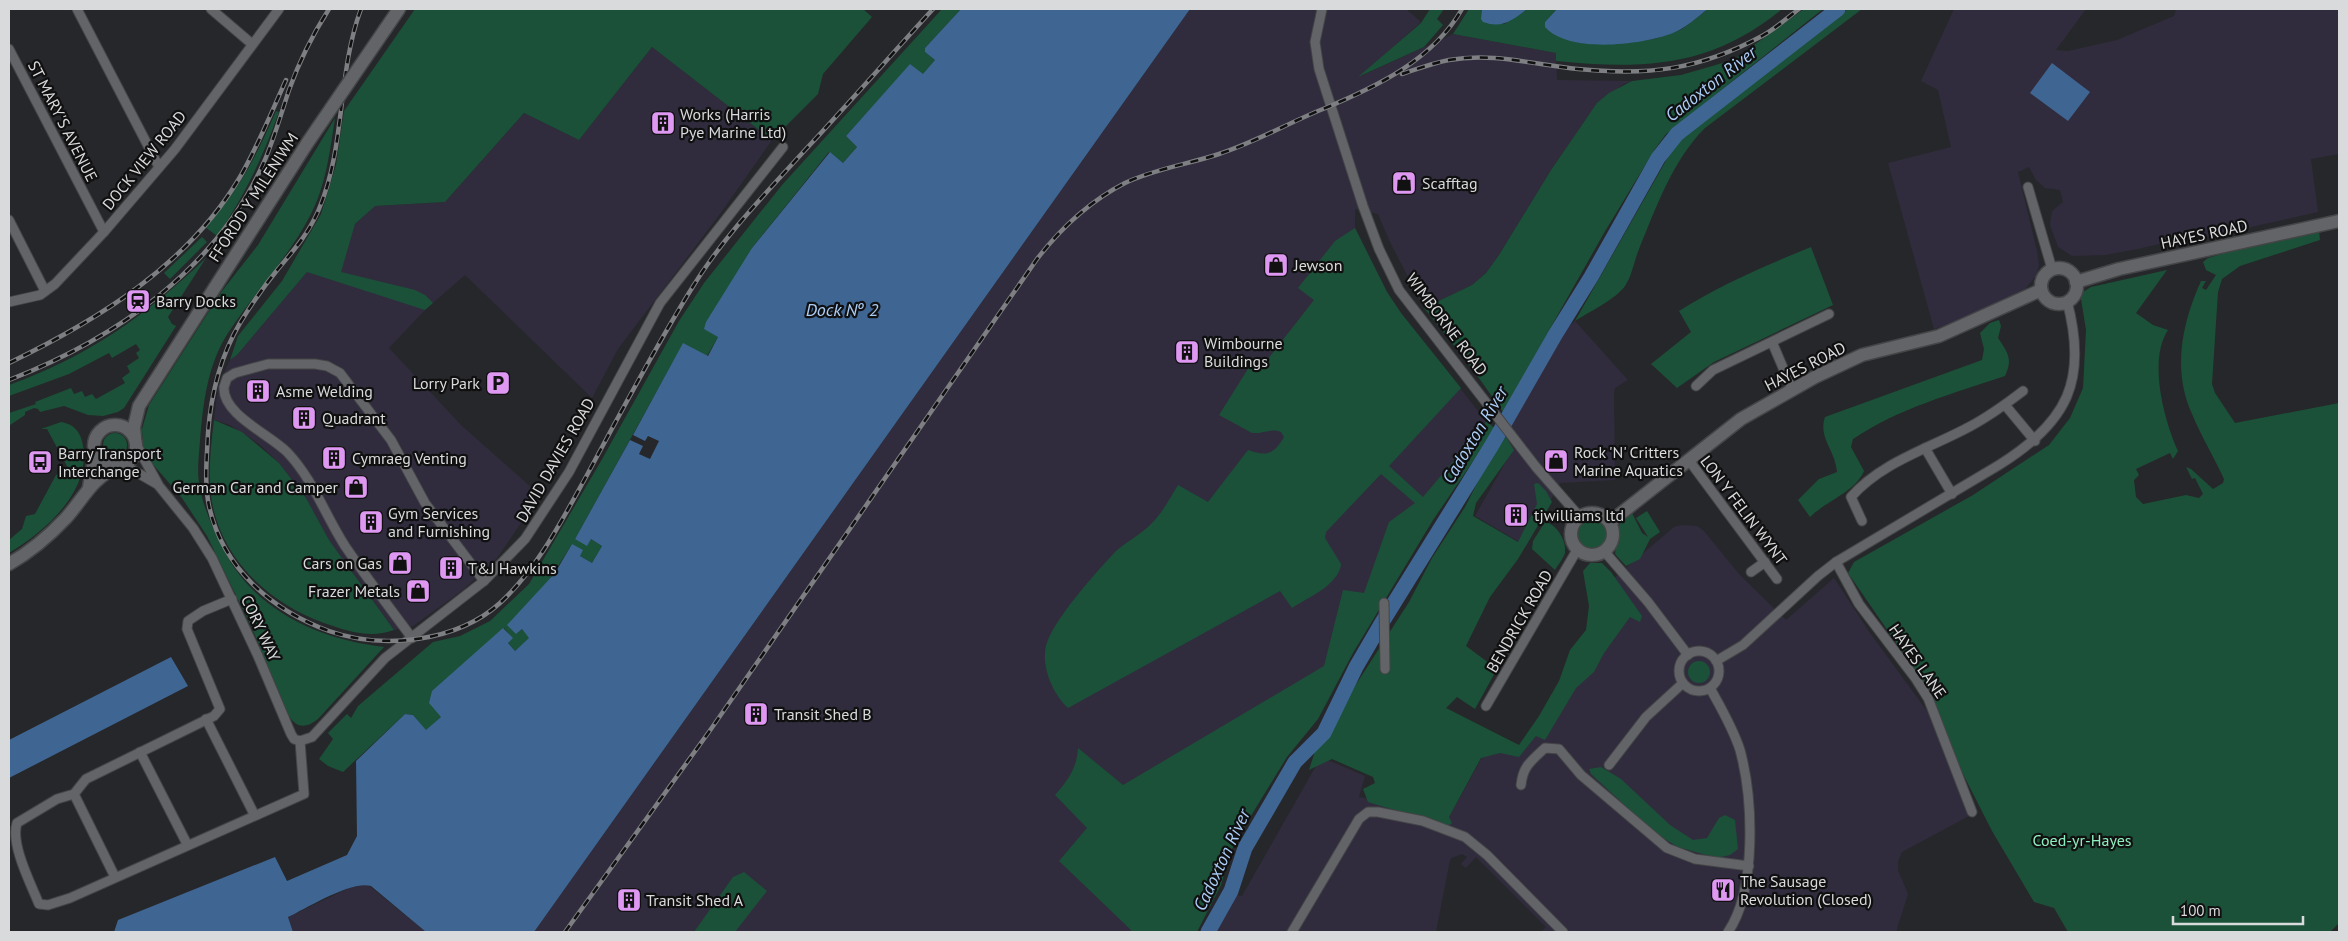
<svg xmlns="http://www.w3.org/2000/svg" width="2348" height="941" font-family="'PT Sans',sans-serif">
  <rect width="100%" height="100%" fill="#26272a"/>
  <!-- industrial -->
  <g fill="#302c3d">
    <polygon points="1190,9 1406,9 1421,22 1361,76 1453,34 1556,53 1557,80 1632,81 1622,85 1588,116 1551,170 1499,255 1486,273 1472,285 1424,308 1390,242 1378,214 1355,209 1355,228 1387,292 1401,313 1489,425 1332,687 1244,807 1188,932 534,932"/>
    <polygon points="1954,9 2086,9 2056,50 2068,51 2117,40 2174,16 2176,9 2339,9 2339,154 2311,159 2318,212 2198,239 2197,235 2138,249 2105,255 2072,256 2058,247 2050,225 2052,211 2063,202 2060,190 2045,188 2036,180 2029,167 2018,172 2037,251 2039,265 2036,276 2025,289 1971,316 1934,329 1888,163 1951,147 1938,90 1921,81"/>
    <polygon points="652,47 772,140 720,214 618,349 592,398 465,275 425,310 389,348 461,425 540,495 497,558 463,590 413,626 394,630 329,540 306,498 279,463 259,444 230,425 214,420 218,386 230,360 237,355 307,272 374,206 445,202 524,113 579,140"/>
    <polygon points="1575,321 1628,380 1615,388 1614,393 1615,480 1560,483 1526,546 1475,516 1513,449 1502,436 1562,332"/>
    <polygon points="1682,525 1697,526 1704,531 1739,574 1786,620 1834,578 1870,633 1930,715 1969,816 1902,852 1898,861 1898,870 1908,894 1896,932 1541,932 1546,927 1476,857 1466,868 1461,864 1467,857 1462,854 1451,858 1449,865 1436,932 1214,932 1235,895 1242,896 1321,757 1365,776 1359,797 1420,808 1449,817 1490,743 1517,756 1542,729 1614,578 1674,527"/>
    <polygon points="367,884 426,932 293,932 288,917 349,888"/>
  </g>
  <!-- green -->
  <g fill="#1b5138">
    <polygon points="415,9 863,9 872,17 823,74 818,94 772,140 652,47 579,140 524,113 445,202 375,206 355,224 341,272 415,290 425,295 433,303 425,310 307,272 237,355 230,360 238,336 282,281 321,214 336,165 344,111"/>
    <polygon points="942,9 961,9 925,48 925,52 935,60 923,75 910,65 846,136 857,147 843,163 829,152 752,248 718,337 707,356 683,344 575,539 591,539 602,546 592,563 580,556 572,544 516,634 522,629 530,638 515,651 508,643 512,638 504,628 441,717 426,731 413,715 405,714 343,772 328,766 319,759 333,739 328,733 347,714 351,718 358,706 433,642 460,636 490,621 529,584 601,461 679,321 704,283 782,185"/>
    <polygon points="1430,9 1444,9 1437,19 1443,25 1424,47 1358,77 1421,23"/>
    <path d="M1469 9H1482L1481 10 1504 24 1527 9H1557L1545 22 1615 44 1654 39 1672 33 1682 29 1708 9H1782C1712 67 1643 70 1556 61V53L1453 34Z"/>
    <polygon points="1804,9 1823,9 1666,134 1655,149 1604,233 1503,412 1469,364 1424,308 1472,285 1486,273 1499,255 1551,170 1588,116 1597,103 1609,93 1632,81 1681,75 1733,60"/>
    <path d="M1848 9H1862L1705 128C1672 161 1656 208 1639 249 1634 261 1632 276 1625 286 1616 299 1589 312 1575 321L1676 143 1692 127Z"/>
    <path d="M276 111 279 112C263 157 244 197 217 236L205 227C237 194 258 153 276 111Z"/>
    <path d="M335 118C330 151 326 186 310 216 288 258 254 293 228 333 207 366 203 404 200 441 199 455 197 469 199 483 203 509 215 533 227 556 259 613 322 640 384 647L318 719C307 728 297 729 289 716L251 626 207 536 182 498 151 462 143 447 142 429 149 405 222 291 258 245Z"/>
    <path d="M1355 228 1387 292 1401 313 1461 388 1389 466 1423 497 1487 421 1495 429 1433 520 1353 653 1318 719 1287 757 1241 832 1231 851 1221 885 1197 932H1131V930L1059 861 1087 828 1055 795C1068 780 1077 768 1078 748L1123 785 1324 666 1343 590 1364 593 1389 522 1415 503 1381 474 1326 532 1325 538 1341 564C1339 585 1307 598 1292 608L1280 591 1068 708C1053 694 1041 667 1046 646 1052 621 1098 570 1116 551 1127 541 1142 534 1152 523 1163 512 1170 498 1178 485L1208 502 1248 450C1267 457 1274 454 1284 437L1281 432C1270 428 1263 434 1252 433L1219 415 1251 364 1260 369 1314 300 1298 288 1335 241Z"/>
    <path d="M2319 230 2320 240 2240 266 2222 279 2218 292 2212 384 2215 393 2235 423 2339 403V923L2330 932H2068L2054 908 2034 902 1992 831 1962 772 1928 689 1848 573 1854 562 1973 495 2049 445 2070 418 2083 388 2086 330 2081 299 2083 292 2091 287 2167 270 2136 313 2153 325 2168 330C2148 360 2164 420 2178 451L2173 459 2170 453 2136 469 2139 475 2134 480 2136 497 2143 504 2186 495 2199 498 2203 494 2195 478 2192 479 2186 467 2191 469 2213 489 2223 483 2224 479C2214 457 2201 436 2192 414 2172 370 2182 323 2201 281H2206L2202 288 2206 290 2216 275 2206 270 2203 262 2208 258 2235 250V248Z"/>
    <polygon points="202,237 207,242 170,279 164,273"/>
    <path d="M1811 247 1833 305 1714 362 1677 388 1651 364 1691 332 1679 311C1721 284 1765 266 1811 247Z"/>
    <path d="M206 258 168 317 172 324 176 326 124 408 118 412 103 416 88 415 64 406 40 412 38 409 34 408 25 412V415L10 425 9 413 36 404 35 402 71 388 74 394 82 391 85 397 92 394 96 399 125 383 122 378 130 372 127 366 139 358 136 353 140 350 136 344 112 358 109 353 69 374 9 396V385C89 356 145 316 206 258Z"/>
    <path d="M1999 320 2001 326 1998 338C2008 353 2013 359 2005 376 1952 394 1899 408 1853 439L1851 447 1864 471C1855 492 1826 501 1810 517L1798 500 1819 479 1837 472C1835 449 1818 438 1825 417L1982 360 1984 349 1980 333 1990 323Z"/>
    <path d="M214 420 242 432 279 463 306 498 329 540 394 630C370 639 347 631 324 623 268 603 219 557 211 496 208 471 211 445 214 420Z"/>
    <path d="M61 422C73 424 79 430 82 441 94 489 46 531 9 553V540L22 529 26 516 35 514 56 475 68 468 47 429H41Z"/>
    <circle cx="115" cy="445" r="12"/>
    <polygon points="1506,437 1514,450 1476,503 1473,516 1518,542 1537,504 1534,484 1538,483 1546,491 1552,502 1518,559 1490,597 1466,646 1497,669 1475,709 1457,697 1446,708 1519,745 1539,716 1559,681 1570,650 1586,630 1589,606 1583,571 1590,563 1602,563 1611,572 1642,616 1640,622 1630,617 1604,653 1594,672 1576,688 1545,740 1536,736 1519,757 1500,753 1481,758 1449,817 1452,823 1448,826 1368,802 1363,789 1375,783 1373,777 1332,759 1309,770 1317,745 1409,602 1432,558 1465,507 1499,440"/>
    <polygon points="1647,511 1660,532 1650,539 1640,559 1626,566 1615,554 1620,520 1632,513 1642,533 1648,537 1636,518"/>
    <circle cx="1592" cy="534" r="16"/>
    <path d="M1545 522C1556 524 1567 540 1565 553 1563 559 1558 565 1555 570L1532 549 1533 541Z"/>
    <circle cx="1699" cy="672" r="11"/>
    <polygon points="1601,767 1621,779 1670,825 1693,840 1707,838 1719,818 1725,815 1735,820 1738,849 1730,855 1717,858 1678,847 1655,833 1591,774 1589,769"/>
    <polygon points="744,872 767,891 735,932 694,932 733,877"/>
  </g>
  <!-- water -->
  <g fill="#3f6592">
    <path d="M961 9H1190L534 932H426L371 886C352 880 307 908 288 917L293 932H114L118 920 275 857 287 881 347 855 357 836 356 761 405 714 413 715 426 730 441 717 429 703 432 691 503 628 513 638 508 643 515 651 529 638 522 629 516 634 507 625 555 573 572 544 583 550 580 556 592 563 602 546 591 539 587 546 575 539 630 440 643 446 639 454 650 459 659 441 648 436 645 441 633 435 683 343 708 356 718 337 704 329 706 322 752 248 830 152 843 163 857 147 846 136 910 64 923 74 935 60 925 52V48Z"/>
    <path d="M1482 9H1527C1513 20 1502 29 1483 22L1481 19Z"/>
    <path d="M1557 9H1708C1697 17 1686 28 1673 33 1642 45 1569 54 1545 27V22Z"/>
    <polygon points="2052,63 2090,92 2068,121 2030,93"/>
    <polygon points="171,657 188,686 9,778 9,740"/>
  </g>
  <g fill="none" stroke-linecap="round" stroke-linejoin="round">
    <!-- river -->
    <polyline stroke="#3f6592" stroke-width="15" points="1208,932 1231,891 1245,848 1295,762 1324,733 1356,667 1381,624 1492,445 1555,335 1591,277 1658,158 1677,134 1838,9"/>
    <defs>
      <g id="street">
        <polyline points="77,9 159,167"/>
        <polyline points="211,9 252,44"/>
        <polyline points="1322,9 1315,42 1319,69 1363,206 1379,249 1399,290 1536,467 1579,516"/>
        <polyline points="9,49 104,232"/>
        <polyline points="2028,187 2052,269"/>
        <polyline points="9,220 45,291"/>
        <polyline points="9,302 40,295 55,284 104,232 175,149 279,9"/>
        <polyline points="1772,342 1792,389"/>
        <polyline points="1696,386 1713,370 1829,314"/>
        <polyline points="2005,405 2035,441"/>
        <polyline points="136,444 159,486 193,528 212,558 258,656 291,734 294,739 300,741"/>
        <polyline points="1925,448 1952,494"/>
        <polyline points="1688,459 1777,579"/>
        <polyline points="124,465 157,484"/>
        <path d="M1862 521 1851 497C1882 462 1928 449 1969 427 1988 417 2006 404 2023 391"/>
        <polyline points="1604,551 1648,602 1688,655"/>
        <polyline points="1836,562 1859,604 1916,679 1928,698 1972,812"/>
        <polyline points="1751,572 1765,562"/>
        <path d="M232 599 203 611 188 621 187 629 220 709 214 716 86 779 74 794 57 799 17 823C10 844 31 884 39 904L48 905 70 898 304 794 300 741"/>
        <polyline points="1384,603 1385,669"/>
        <path d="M412 638C390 608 366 577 345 546 325 515 313 479 287 452 269 434 222 414 224 387L227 378 235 373 268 364H315L327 366 340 373 391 440 425 503 484 581"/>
        <circle cx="1699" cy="671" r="20"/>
        <path d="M1716 661 1743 645 1818 576 1836 562 1999 465C2068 422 2088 380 2067 301"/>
        <path d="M1710 688C1721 708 1733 728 1740 750 1753 798 1757 890 1728 932"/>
        <polyline points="1486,706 1577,550"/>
        <polyline points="206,719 254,814"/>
        <polyline points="300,741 312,737 385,658 484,581 525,539 569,472 660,303 783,147"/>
        <polyline points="140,752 187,844"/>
        <polyline points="1609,765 1646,717 1683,683"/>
        <path d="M1521 785C1523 766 1531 761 1545 748L1559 749 1581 775 1667 848 1695 859 1749 866"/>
        <polyline points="74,794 115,877"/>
        <polyline points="1292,932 1359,819 1368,812 1378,812 1423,821 1465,837 1487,855 1563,932"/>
      </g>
      <g id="secondary">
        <polyline points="386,28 399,9"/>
        <circle cx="2059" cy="286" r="18"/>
        <polyline points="2076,282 2119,269 2339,221"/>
        <circle cx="115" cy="446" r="21"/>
        <polyline points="135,438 134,427 139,406 308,142"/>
        <polyline points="89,487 95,455"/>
        <circle cx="1592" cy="534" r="21"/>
        <polyline points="1610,522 1741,419 1815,377 1862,355 1939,336 2041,290"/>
        <path d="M9 564C30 552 49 536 66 518 84 498 91 479 117 467"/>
      </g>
    </defs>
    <!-- street casing -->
    <use href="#street" stroke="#444547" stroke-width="11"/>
    <!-- secondary casing -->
    <use href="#secondary" stroke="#444547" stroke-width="15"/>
    <!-- street -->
    <use href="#street" stroke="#636467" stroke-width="9"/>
    <!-- secondary -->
    <use href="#secondary" stroke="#636467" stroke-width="12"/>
    <defs>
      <g id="rail">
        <path d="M361 9C337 73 346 145 319 209 309 233 294 250 278 269 264 286 251 305 240 323 220 357 211 394 208 433 207 457 204 482 209 506 223 569 272 610 329 631 383 650 457 642 500 603 538 568 562 520 587 475 621 412 654 349 692 288 723 237 766 193 806 149 849 103 891 55 933 9"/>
        <path d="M1402 74C1417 69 1433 63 1449 60 1493 52 1535 65 1578 69 1648 76 1699 70 1762 36 1775 29 1787 18 1799 9"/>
        <path d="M9 363C98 320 188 265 240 177 258 146 271 113 286 80"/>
        <path d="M9 380C115 339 217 269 264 162 274 139 281 114 289 90 299 62 313 34 329 9"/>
        <path d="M565 932 711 729 1037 259C1061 228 1090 201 1125 183 1154 169 1189 164 1219 154 1256 142 1288 123 1323 109 1376 87 1433 60 1462 9"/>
      </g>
    </defs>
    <!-- rail casing -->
    <use href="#rail" stroke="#7e7f82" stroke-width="4.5"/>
    <!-- rail -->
    <use href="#rail" stroke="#101011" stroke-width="2.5" stroke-dasharray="8" stroke-linecap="butt"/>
    <defs>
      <polyline id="secondary-bridge" points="308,142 386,28"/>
    </defs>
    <!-- secondary-bridge casing -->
    <use href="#secondary-bridge" stroke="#444547" stroke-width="15" stroke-linecap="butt"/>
    <!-- secondary-bridge -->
    <use href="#secondary-bridge" stroke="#636467" stroke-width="12"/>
  </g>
  <!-- icons -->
  <defs>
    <symbol id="building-square" viewBox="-11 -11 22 22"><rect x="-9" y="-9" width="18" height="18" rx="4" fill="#de98f2" stroke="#101011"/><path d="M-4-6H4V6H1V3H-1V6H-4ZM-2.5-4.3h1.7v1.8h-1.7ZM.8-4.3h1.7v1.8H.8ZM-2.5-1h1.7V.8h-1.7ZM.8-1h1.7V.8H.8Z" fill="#111"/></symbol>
    <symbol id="shop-square" viewBox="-11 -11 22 22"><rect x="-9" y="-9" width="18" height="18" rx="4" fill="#de98f2" stroke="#101011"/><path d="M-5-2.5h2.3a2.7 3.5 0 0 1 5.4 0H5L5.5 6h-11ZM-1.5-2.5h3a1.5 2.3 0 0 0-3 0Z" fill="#111"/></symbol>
    <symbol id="station-square" viewBox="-11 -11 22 22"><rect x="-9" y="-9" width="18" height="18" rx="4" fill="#de98f2" stroke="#101011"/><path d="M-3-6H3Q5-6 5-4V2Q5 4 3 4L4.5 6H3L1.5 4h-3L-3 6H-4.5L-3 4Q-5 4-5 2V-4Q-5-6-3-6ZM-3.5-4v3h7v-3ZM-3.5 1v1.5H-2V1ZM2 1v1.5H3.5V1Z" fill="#111"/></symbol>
    <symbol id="parking-square" viewBox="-11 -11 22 22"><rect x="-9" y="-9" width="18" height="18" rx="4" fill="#de98f2" stroke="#101011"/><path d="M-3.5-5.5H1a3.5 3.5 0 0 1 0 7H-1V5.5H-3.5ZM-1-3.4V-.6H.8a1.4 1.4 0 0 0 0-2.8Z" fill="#111"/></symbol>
    <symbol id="bus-square" viewBox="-11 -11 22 22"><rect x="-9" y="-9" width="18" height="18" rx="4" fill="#de98f2" stroke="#101011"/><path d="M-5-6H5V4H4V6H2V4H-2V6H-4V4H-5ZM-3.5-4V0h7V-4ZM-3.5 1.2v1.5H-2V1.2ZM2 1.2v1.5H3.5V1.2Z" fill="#111"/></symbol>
    <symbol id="restaurant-square" viewBox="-11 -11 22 22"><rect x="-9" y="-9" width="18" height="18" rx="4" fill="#de98f2" stroke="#101011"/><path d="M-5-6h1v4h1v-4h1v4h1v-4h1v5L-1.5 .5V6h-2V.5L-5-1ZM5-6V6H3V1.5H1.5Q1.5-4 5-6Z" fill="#111"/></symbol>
  </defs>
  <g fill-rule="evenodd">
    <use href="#building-square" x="649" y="109" width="28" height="28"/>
    <use href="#shop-square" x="1390" y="169" width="28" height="28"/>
    <use href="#shop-square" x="1262" y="251" width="28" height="28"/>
    <use href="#station-square" x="124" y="287" width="28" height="28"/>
    <use href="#building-square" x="1173" y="338" width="28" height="28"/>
    <use href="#parking-square" x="484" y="369" width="28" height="28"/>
    <use href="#building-square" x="244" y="377" width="28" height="28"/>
    <use href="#building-square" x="290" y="404" width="28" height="28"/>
    <use href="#building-square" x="320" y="444" width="28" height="28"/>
    <use href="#shop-square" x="1542" y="447" width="28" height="28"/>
    <use href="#bus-square" x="26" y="448" width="28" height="28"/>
    <use href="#shop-square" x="342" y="473" width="28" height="28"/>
    <use href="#building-square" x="1502" y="501" width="28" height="28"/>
    <use href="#building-square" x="357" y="508" width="28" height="28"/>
    <use href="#shop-square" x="386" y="549" width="28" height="28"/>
    <use href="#building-square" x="437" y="554" width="28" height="28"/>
    <use href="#shop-square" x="404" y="577" width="28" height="28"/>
    <use href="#building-square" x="742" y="700" width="28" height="28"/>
    <use href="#restaurant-square" x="1709" y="876" width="28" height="28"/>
    <use href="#building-square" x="615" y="886" width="28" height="28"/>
  </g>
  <g text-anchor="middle" stroke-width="4.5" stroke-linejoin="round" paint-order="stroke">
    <!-- poi labels -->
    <g font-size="16" fill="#d9dadc" stroke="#101011" text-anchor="start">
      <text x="680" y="120">Works (Harris<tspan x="680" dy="18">Pye Marine Ltd)</tspan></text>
      <text x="1422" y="189">Scafftag</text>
      <text x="1294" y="271">Jewson</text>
      <text x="156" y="307">Barry Docks</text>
      <text x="1204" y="349">Wimbourne<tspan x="1204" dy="18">Buildings</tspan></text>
      <text x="480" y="389" text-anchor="end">Lorry Park</text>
      <text x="276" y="397">Asme Welding</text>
      <text x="322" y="424">Quadrant</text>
      <text x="1574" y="458">Rock 'N' Critters<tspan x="1574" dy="18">Marine Aquatics</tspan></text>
      <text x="58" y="459">Barry Transport<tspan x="58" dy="18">Interchange</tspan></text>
      <text x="352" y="464">Cymraeg Venting</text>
      <text x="338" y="493" text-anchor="end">German Car and Camper</text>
      <text x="388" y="519">Gym Services<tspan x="388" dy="18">and Furnishing</tspan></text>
      <text x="1534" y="521">tjwilliams ltd</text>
      <text x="382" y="569" text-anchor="end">Cars on Gas</text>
      <text x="468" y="574">T&amp;J Hawkins</text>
      <text x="400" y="597" text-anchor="end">Frazer Metals</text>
      <text x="774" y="720">Transit Shed B</text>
      <text x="1740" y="887">The Sausage<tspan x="1740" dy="18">Revolution (Closed)</tspan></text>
      <text x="646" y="906">Transit Shed A</text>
    </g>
    <!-- street labels -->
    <g font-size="16" fill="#d9dadc" stroke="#101011">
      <text transform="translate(63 121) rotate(63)" y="6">ST MARY'S AVENUE</text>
      <text transform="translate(144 160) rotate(-51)" y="6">DOCK VIEW ROAD</text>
      <text transform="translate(253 197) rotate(-57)" y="6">FFORDD Y MILENIWM</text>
      <text transform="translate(2204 234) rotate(-12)" y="6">HAYES ROAD</text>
      <text transform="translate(1447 324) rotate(53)" y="6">WIMBORNE ROAD</text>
      <text transform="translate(1805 366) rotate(-27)" y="6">HAYES ROAD</text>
      <text transform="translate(555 460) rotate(-60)" y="6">DAVID DAVIES ROAD</text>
      <text transform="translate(1744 510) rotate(53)" y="6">LON Y FELIN WYNT</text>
      <text transform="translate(1519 621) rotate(-60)" y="6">BENDRICK ROAD</text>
      <text transform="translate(261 628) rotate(65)" y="6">CORY WAY</text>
      <text transform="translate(1918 661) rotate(55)" y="6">HAYES LANE</text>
    </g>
    <!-- park labels -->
    <g font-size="16" fill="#8eefbe" stroke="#101011">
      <text x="2082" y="846">Coed-yr-Hayes</text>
    </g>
    <!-- water labels -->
    <g font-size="18" font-style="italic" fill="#abcdf6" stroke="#101011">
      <text transform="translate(1711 84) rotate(-38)" y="6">Cadoxton River</text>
      <text x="842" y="316">Dock Nº 2</text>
      <text transform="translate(1475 435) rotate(-59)" y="6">Cadoxton River</text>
      <text transform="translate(1222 860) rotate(-65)" y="6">Cadoxton River</text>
    </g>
  </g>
  <!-- border -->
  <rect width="2348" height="941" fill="none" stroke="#d9dadc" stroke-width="20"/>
  <!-- scale -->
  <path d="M2173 916v8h130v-8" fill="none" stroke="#d9dadc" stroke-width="2.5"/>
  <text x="2180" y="916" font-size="15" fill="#d9dadc" stroke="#101011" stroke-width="4" paint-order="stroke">100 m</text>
</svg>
